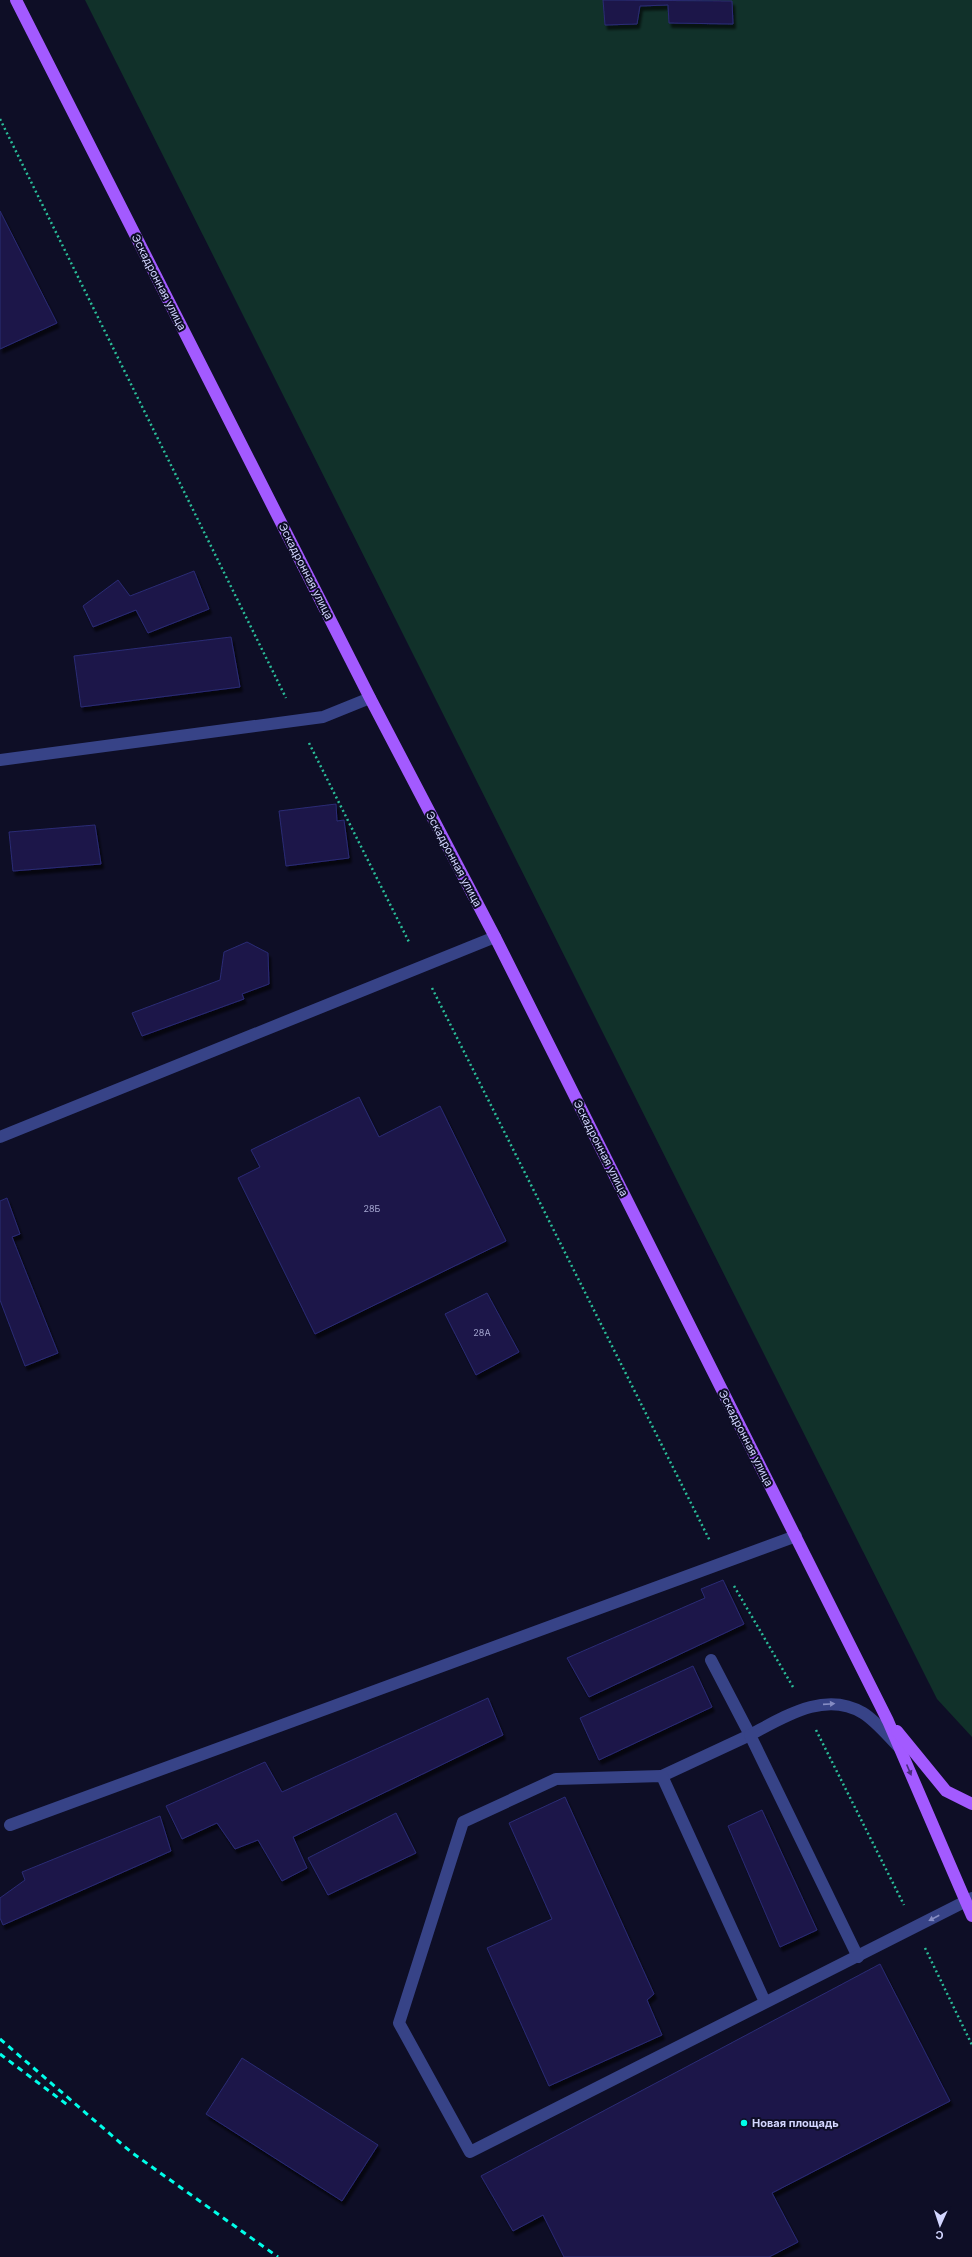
<svg xmlns="http://www.w3.org/2000/svg" width="972" height="2257" font-family="Inter,sans-serif">
  <defs>
    <filter id="shadow"><feDropShadow dx="2.5" dy="4.5" stdDeviation="1" flood-color="#0009"/></filter>
  </defs>
  <rect width="100%" height="100%" fill="#0e0e26"/>
  <!-- green -->
  <polygon fill="#11312a" points="85,0 972,0 972,1737 937,1699"/>
  <!-- building -->
  <g fill="#1a1948" stroke="#2b2a75" filter="url(#shadow)">
    <polygon points="603,0 732,1 733,24 669,23 668,5 640,6 637,24 605,25"/>
    <polygon points="0,211 57,323 0,349"/>
    <polygon points="194,571 209,609 148,633 136,610 93,627 83,606 118,580 130,596"/>
    <polygon points="231,637 240,687 81,707 74,656"/>
    <polygon points="336,804 337,821 344,820 349,858 286,866 279,811"/>
    <polygon points="95,825 101,864 13,871 9,832"/>
    <polygon points="247,942 268,953 269,984 242,994 244,999 142,1036 132,1013 220,980 224,952"/>
    <polygon points="359,1097 379,1137 440,1106 506,1241 315,1334 238,1178 260,1167 251,1150"/>
    <polygon points="7,1198 20,1234 12,1237 58,1353 25,1366 0,1300 0,1201"/>
    <polygon points="487,1293 519,1352 476,1375 445,1314"/>
    <polygon points="723,1580 744,1624 589,1697 567,1658 705,1598 701,1589"/>
    <polygon points="693,1666 712,1707 599,1760 580,1718"/>
    <polygon points="488,1698 503,1735 293,1837 307,1868 282,1881 258,1840 235,1849 217,1823 182,1839 166,1806 265,1762 282,1792"/>
    <polygon points="565,1797 654,1994 647,2000 662,2035 549,2086 487,1948 552,1919 509,1823"/>
    <polygon points="762,1810 817,1930 780,1947 728,1826"/>
    <polygon points="396,1813 416,1853 328,1895 308,1858"/>
    <polygon points="160,1816 171,1851 3,1925 0,1918 0,1898 25,1880 22,1872"/>
    <polygon points="880,1964 950,2101 772,2193 798,2242 769,2257 564,2257 543,2215 513,2231 481,2176"/>
    <polygon points="242,2058 378,2145 342,2201 206,2114"/>
  </g>
  <g fill="none" stroke-linecap="round" stroke-linejoin="round">
    <!-- path -->
    <g stroke="#2abd99" stroke-width="2.5" stroke-dasharray="2 3" stroke-linecap="butt">
      <polyline points="0,119 286,698"/>
      <polyline points="309,743 410,944"/>
      <polyline points="432,988 710,1541"/>
      <polyline points="734,1586 793,1687"/>
      <polyline points="816,1730 904,1905"/>
      <polyline points="925,1948 972,2045"/>
    </g>
    <!-- minor -->
    <g stroke="#374387" stroke-width="12">
      <polyline points="0,760 323,717 370,698"/>
      <polyline points="0,1137 495,937"/>
      <polyline points="662,1776 750,1735 711,1660"/>
      <polyline points="10,1825 796,1536"/>
      <path d="M858 1957 750 1735C784 1717 825 1690 863 1713 876 1721 888 1736 899 1747"/>
      <polyline points="765,2002 662,1776 556,1779 463,1822 399,2023 470,2152 972,1898"/>
    </g>
    <!-- major -->
    <g stroke="#a35aff" stroke-width="12">
      <polyline points="16,0 370,698 495,937 888,1721 972,1916"/>
      <polyline points="897,1731 946,1791 972,1804"/>
    </g>
    <!-- rail -->
    <g stroke="#00fee9" stroke-width="3" stroke-dasharray="6 5" stroke-linecap="butt">
      <polyline points="0,2039 131,2152 278,2257"/>
      <polyline points="0,2054 69,2106"/>
    </g>
  </g>
  <!-- one-way arrows -->
  <defs><path id="oneway-solid" d="M-6-.8H1V-3.2L6.5 0L1 3.2V.8H-6Z"/></defs>
  <g fill="#858cc3">
    <use href="#oneway-solid" transform="translate(829 1704) rotate(-4)"/>
    <use href="#oneway-solid" transform="translate(934 1918) rotate(152)"/>
  </g>
  <use fill="#4a2c7d" href="#oneway-solid" transform="translate(909 1770) rotate(67)"/>
  <!-- markers -->
  <circle fill="#00fee9" stroke="#0e0e26" stroke-width="1.5" cx="744" cy="2123" r="4"/>
  <g text-anchor="middle" stroke-width="4" stroke-linejoin="round" paint-order="stroke">
    <!-- number labels -->
    <g font-size="9" fill="#a5a7d1">
      <text x="372" y="1212">28Б</text>
      <text x="482" y="1336">28А</text>
    </g>
    <!-- street labels -->
    <g font-size="11" fill="#d3d6ff" stroke="#0e0e26">
      <text transform="translate(159 282) rotate(63)" y="4">Эскадронная улица</text>
      <text transform="translate(306 571) rotate(63)" y="4">Эскадронная улица</text>
      <text transform="translate(454 859) rotate(62)" y="4">Эскадронная улица</text>
      <text transform="translate(601 1148) rotate(63)" y="4">Эскадронная улица</text>
      <text transform="translate(746 1438) rotate(63)" y="4">Эскадронная улица</text>
    </g>
    <!-- poi labels -->
    <g font-size="11" font-weight="bold" fill="#d3d6ff" stroke="#0e0e26" text-anchor="start">
      <text x="752" y="2127">Новая площадь</text>
    </g>
  </g>
  <!-- north arrow -->
  <g transform="translate(940 2225) rotate(183)" stroke="#0e0e26" stroke-width="3" paint-order="stroke">
  <path d="M0-3L7 15L0 10L-7 15Z" fill="#d3d6ff"/>
  <text y="-6" font-size="11" font-weight="bold" text-anchor="middle" fill="#d3d6ff">С</text>
  </g>
</svg>
